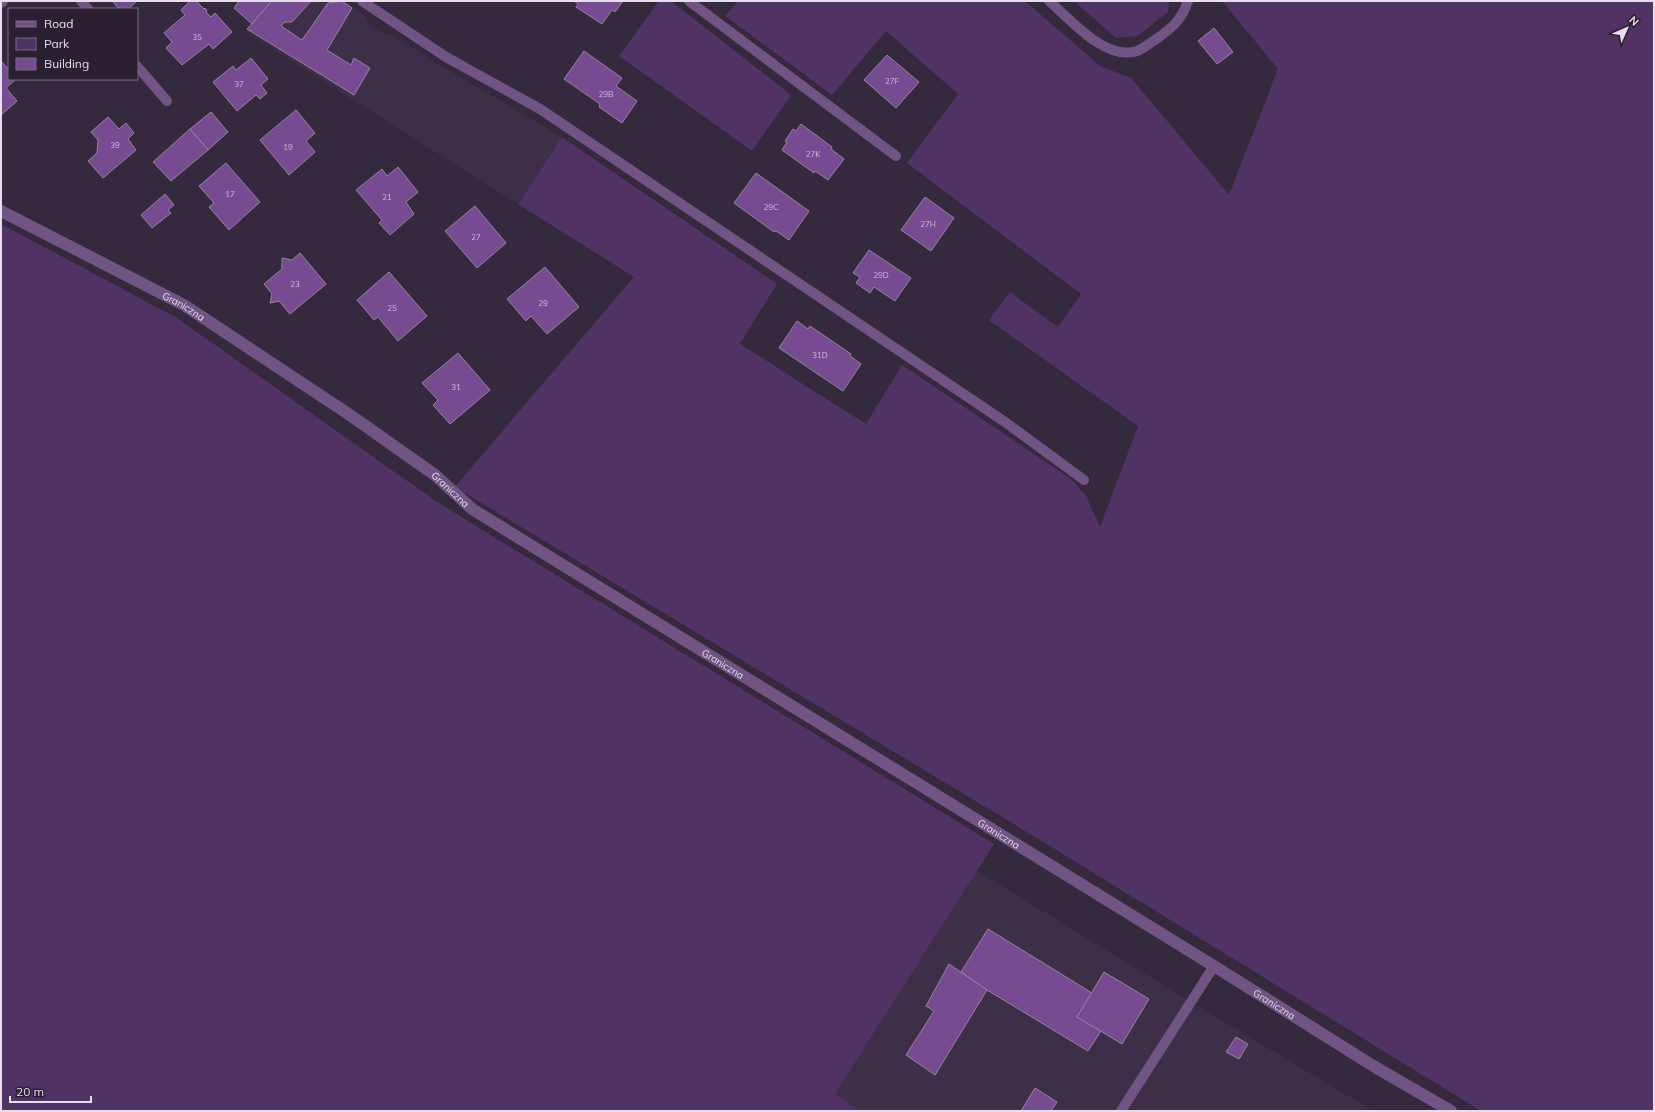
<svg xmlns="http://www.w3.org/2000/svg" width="1655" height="1112" font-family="Mulish,sans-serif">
  <rect width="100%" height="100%" fill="#352a3d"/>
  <!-- built -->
  <g fill="#3e2f48">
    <polygon points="272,1 342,1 365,15 369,25 384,34 393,36 433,61 562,137 518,204 246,32"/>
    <polygon points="977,871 1191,1002 1373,1111 824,1111"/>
  </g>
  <!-- green -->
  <g fill="#513264">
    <polygon points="659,1 671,1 791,95 752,151 619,56"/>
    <polygon points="738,1 1025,1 1100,66 1131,78 1229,195 1278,69 1222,1 1654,1 1654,1111 1481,1111 1022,829 455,487 470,469 634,277 518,204 562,137 777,284 740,344 866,424 902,365 1071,479 1086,496 1100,527 1138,426 989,320 1010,292 1058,327 1081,294 907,163 958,94 886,31 832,95 725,16"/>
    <polygon points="1074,1 1169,1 1168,12 1137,36 1116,38"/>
    <polygon points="1,224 177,318 437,502 994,844 835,1094 860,1111 1,1111"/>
  </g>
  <!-- building -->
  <g fill="#774b91" stroke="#93859c">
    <polygon points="112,1 137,1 128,9 119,9"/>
    <polygon points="190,1 196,1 204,9 205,8 207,11 206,12 211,17 215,13 232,32 213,49 209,44 182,65 166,48 172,42 164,33 185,15 181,10"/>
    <polygon points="239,1 272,1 252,24 234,8"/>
    <polygon points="272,1 311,1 292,22 285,22 281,26 302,40 328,3 342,1 352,8 327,50 351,65 354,58 370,68 354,95 247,29"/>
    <polygon points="574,1 623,1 615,12 612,10 602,24 576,7 578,4"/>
    <polygon points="1214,28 1233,52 1217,64 1198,41"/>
    <polygon points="584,51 622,78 616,86 637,101 622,123 599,107 600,104 564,79"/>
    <polygon points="887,55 919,82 896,108 864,80"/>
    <polygon points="251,58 268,79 261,85 267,93 260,99 256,95 237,111 213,82 233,66 236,70"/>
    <polygon points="1,61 9,70 9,79 16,79 6,88 17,101 1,115"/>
    <polygon points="296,110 315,133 306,141 315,152 289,175 260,140"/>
    <polygon points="211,112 228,132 208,150 190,129"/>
    <polygon points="108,117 119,129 126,123 134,133 128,139 136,150 103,178 88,161 97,153 98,140 91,132"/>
    <polygon points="801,124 832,147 831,149 844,159 828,180 815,171 814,173 782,150 787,142 785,141 793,129 796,131"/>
    <polygon points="190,129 208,150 171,181 153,162"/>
    <polygon points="226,163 260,202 229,230 209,207 214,203 199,186"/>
    <polygon points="398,167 418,192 406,202 414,214 390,235 379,223 382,220 356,190 382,169 387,176"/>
    <polygon points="756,173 809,211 789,240 776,231 774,232 734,203"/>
    <polygon points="165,194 174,205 168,210 171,213 152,228 141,215"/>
    <polygon points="925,197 954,218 931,251 901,230"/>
    <polygon points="475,206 506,243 477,268 445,231"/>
    <polygon points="869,250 911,278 895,301 874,287 870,293 856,283 860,277 853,273"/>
    <polygon points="300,253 326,284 290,314 279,301 270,303 272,294 264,284 282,269 282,258 292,260"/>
    <polygon points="545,267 579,307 547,334 531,316 526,321 507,299"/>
    <polygon points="389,272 427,316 398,341 378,317 374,320 357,300"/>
    <polygon points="797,321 808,329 810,326 851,354 850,356 861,364 843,391 779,348"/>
    <polygon points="458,353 490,390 450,424 433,405 438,400 422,383"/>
    <polygon points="988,929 1092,993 1077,1017 1101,1031 1088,1051 987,990 961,972"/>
    <polygon points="949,964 987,990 935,1075 906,1055 934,1011 926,1006"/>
    <polygon points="1104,972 1149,999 1122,1044 1077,1017"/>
    <polygon points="1236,1037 1248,1044 1239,1059 1226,1052"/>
    <polygon points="1035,1088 1057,1102 1051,1111 1021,1111"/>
  </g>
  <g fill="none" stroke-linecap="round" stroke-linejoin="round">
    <!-- lane -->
    <g stroke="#715483" stroke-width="10">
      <polyline points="81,1 88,9"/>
      <polyline points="362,1 446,57 540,109 1005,422 1084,480"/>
      <polyline points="689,1 896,156"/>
      <path d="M1049 1C1071 20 1103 58 1133 52 1141 51 1148 44 1155 40 1172 28 1181 21 1188 1"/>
      <polyline points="137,66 167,101"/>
      <polyline points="1121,1111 1214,966"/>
    </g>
    <!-- street -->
    <g stroke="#715483" stroke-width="12">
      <polyline points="1,2 2,1"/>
      <path id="s1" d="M1 211 184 305 350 415 435 475 472 509 1214 966 1375 1067 1451 1111"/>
    </g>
  </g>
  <g text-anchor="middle" stroke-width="4" stroke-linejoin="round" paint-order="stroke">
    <!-- number labels -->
    <g font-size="8" fill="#cbbad5">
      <text x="197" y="40">35</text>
      <text x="892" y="84">27F</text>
      <text x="239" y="87">37</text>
      <text x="606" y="97">29B</text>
      <text x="115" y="148">39</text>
      <text x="288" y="150">19</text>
      <text x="813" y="157">27K</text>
      <text x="230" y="197">17</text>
      <text x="387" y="200">21</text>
      <text x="771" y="210">29C</text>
      <text x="928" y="227">27H</text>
      <text x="476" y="240">27</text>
      <text x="881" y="278">29D</text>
      <text x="295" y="287">23</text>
      <text x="543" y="306">29</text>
      <text x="392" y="311">25</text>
      <text x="820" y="358">31D</text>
      <text x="456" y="390">31</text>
    </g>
    <!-- street labels -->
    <g font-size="10" fill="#e7dfec" stroke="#2b2032">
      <text dy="4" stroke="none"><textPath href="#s1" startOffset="206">Graniczna</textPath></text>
      <text dy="4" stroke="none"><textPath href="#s1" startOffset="530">Graniczna</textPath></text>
      <text dy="4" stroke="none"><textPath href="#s1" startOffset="854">Graniczna</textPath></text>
      <text dy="4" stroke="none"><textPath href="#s1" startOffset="1178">Graniczna</textPath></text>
      <text dy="4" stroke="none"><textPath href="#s1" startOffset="1502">Graniczna</textPath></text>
    </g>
  </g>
  <!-- border -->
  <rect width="1655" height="1112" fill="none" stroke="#e7dfec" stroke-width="4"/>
  <!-- legend -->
  <rect x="8" y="8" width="130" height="72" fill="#2b2032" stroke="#766c7c"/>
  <rect x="16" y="21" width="20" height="6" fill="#715483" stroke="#766c7c"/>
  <text x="44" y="28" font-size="12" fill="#e7dfec">Road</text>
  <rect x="16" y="38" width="20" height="12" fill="#513264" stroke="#766c7c"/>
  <text x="44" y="48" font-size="12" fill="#e7dfec">Park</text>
  <rect x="16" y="58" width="20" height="12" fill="#774b91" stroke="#766c7c"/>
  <text x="44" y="68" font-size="12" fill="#e7dfec">Building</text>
  <!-- north arrow -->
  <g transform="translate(1627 28) rotate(45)" stroke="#2b2032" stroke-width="3" paint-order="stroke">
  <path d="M0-3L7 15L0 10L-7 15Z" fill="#e7dfec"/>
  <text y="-6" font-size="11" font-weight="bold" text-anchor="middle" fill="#e7dfec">N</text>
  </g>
  <!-- scale -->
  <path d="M10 1096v6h81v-6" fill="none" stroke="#e7dfec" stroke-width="2"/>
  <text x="16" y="1096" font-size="12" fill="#e7dfec" stroke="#2b2032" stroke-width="3" paint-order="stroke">20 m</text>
</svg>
